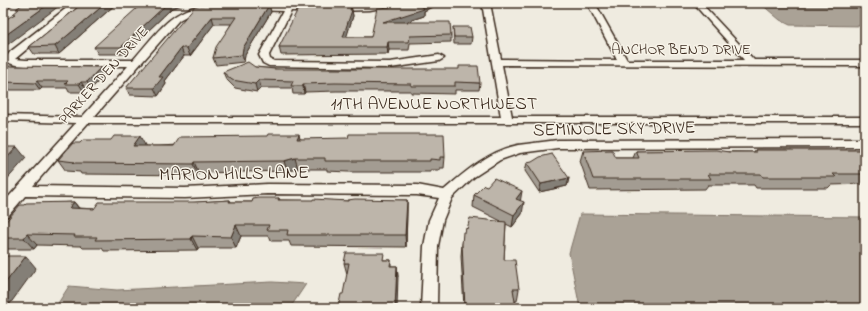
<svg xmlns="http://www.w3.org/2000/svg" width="868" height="311" font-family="'Indie Flower',sans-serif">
  <rect width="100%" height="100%" fill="#efebe0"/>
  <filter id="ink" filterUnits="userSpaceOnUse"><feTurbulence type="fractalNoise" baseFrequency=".025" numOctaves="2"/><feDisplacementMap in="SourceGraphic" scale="8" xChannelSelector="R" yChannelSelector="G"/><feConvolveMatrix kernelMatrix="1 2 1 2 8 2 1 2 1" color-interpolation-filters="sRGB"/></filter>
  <g filter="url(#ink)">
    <!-- water -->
    <g fill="#aaa296" stroke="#7e7266">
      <polygon points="760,3 865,3 865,26 790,25 780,20"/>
      <polygon points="580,214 865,217 865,308 580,308 569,253"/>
      <polygon points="272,282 306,284 290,308 55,308 69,286 117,290"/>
    </g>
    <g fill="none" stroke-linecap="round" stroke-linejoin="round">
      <defs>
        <g id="minor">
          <polygon points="5,3 14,3 3,10 3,4"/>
          <path d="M73 3H82L15 59 26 60H133C152 39 170 10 200 6 205 6 209 5 212 8L208 10 194 12 179 20 94 117H501L482 3H490L501 59 617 60 587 3H595L627 60H744L693 3H701L754 60H865V66L502 65 512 117H865V123H88L33 186 185 188 267 184 417 185 444 190C466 171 489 151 518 145 531 143 545 142 558 140L865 139V147L558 148 520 153 500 160 474 177 452 198 443 220 438 246 437 308H421L424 246 429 220 439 198 417 195 267 194 185 198 25 196 8 216 3 217V203L76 123 3 121V115L82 117 128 66H26C18 65 11 66 5 59L10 52Z"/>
          <polygon points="383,3 398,3 397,5 370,10 337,11 333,9 337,7 370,6"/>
          <polygon points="252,6 314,7 318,9 314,11 291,11 269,55 270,59 274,61 390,62 439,55 444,58 439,61 390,68 269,66 263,63 259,55 283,11 255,10 251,8"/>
        </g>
      </defs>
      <!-- minor casing -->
      <use href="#minor" stroke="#3b2a1e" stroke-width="3"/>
      <!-- minor -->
      <use href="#minor" fill="#f7f3e8" fill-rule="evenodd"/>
    </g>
    <!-- wall -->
    <g fill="#a39c92" stroke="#3b2a1e">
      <polygon points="83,3 117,3 59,54 34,54 29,47"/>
      <polygon points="202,3 276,3 274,5 269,5 271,12 245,55 244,62 216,65 213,58 231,24 214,24 190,56 184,56 165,81 166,84 158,96 130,95 126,88 203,5"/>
      <polygon points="305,3 354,3 354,5 330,5 351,5 353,16 346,37 371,37 385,8 384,3 449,3 447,5 440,3 424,11 424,16 405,22 451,35 451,42 410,43 409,50 389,50 388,54 281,55 279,47 305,5"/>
      <polygon points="172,8 124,54 98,54 94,47"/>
      <polygon points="453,27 472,37 471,44 454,44"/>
      <polygon points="3,67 8,68 105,75 91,89 86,89 84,92 69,92 67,88 42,88 40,90 3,90"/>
      <polygon points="255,67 275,69 480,83 479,90 455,90 455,94 411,93 411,91 336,91 305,92 304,94 293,94 292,88 261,88 257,92 235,88 226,79 223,72"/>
      <polygon points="300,139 445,157 444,168 440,168 440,170 430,170 430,172 348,172 327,171 327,169 298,169 287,171 199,173 198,175 81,174 80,172 66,171 58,160 145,146 159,146"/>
      <polygon points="755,150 865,150 865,184 831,185 828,188 756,188 754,185 708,185 705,189 590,190 580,161 583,151 616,158 633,158 636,151 754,152"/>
      <polygon points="527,163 569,178 567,186 539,192 525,171"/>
      <polygon points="474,195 520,201 522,214 512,227 506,224 504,260 519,289 517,301 515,301 516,308 464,308 461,256 462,244 465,232 467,229 501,221 473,207"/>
      <polygon points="279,198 280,200 348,201 407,200 407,211 406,247 291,246 289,241 271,241 269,236 241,236 236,248 198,248 197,250 104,251 102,248 83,248 81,246 37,245 34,249 3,249 3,225 24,205 74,202 79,208 94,209 230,200 231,202 252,202"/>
      <polygon points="384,260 391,260 391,266 397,266 398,277 347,274 344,263"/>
    </g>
    <!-- shaded-wall -->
    <g fill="#847f77" stroke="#3b2a1e">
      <polygon points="50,3 63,3 3,48 3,37"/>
      <polygon points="106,3 117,3 59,54 55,46"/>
      <polygon points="168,3 189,3 172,8 124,54 121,47"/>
      <polygon points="427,3 440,3 424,11 424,16 384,29 383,22"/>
      <polygon points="269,5 271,12 245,55 244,62 242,55 243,48"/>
      <polygon points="351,5 353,16 344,45 343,37"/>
      <polygon points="212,17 214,24 190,56 187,48"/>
      <polygon points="388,42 389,50 388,54 387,47"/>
      <polygon points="181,48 184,56 165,81 166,84 158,96 154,88 159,77"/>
      <polygon points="101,67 105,75 91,89 87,82"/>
      <polygon points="259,80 261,88 257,92 255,84"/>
      <polygon points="37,81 42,88 40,90 35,83"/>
      <polygon points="81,82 86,89 84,92 79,84"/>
      <polygon points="303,84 305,92 304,94 303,86"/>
      <polygon points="299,134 301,144 297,139"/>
      <polygon points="140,136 146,147 133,146"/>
      <polygon points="17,147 26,158 3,184 3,162"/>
      <polygon points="295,158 298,169 287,171 284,161"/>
      <polygon points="194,162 199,173 198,175 193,164"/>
      <polygon points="569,178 567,186 539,192 541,184"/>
      <polygon points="522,191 520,203 516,199"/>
      <polygon points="407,200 407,211 406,247 405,235"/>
      <polygon points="74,202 82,213 69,208"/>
      <polygon points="524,202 522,214 512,227 514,215"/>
      <polygon points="236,225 241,236 236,248 231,237"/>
      <polygon points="27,234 37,245 34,249 24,238"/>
      <polygon points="192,236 198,248 197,250 191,239"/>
      <polygon points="26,256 36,268 7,308 3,308 3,286"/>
      <polygon points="397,266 398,277 397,308 395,308"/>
    </g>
    <!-- building -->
    <g fill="#bdb5aa" stroke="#3b2a1e">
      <polygon points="24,3 50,3 3,37 3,21 15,14 13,14 19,9 16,9"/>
      <polygon points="83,3 106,3 55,46 29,47"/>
      <polygon points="150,3 168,3 121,47 94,47 137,8 144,4 147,5"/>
      <polygon points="385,3 427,3 420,6 424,9 383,22 450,22 451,35 410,36 409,42 388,42 387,47 279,47 300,5 351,5 350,10 352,10 343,37 371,37 377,8 390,7"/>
      <polygon points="204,5 269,5 243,48 242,55 213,58 216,47 236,17 212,17 187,48 181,48 159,77 163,77 154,88 126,88 195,6"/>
      <polygon points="453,27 470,27 472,37 454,37"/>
      <polygon points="248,62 255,67 275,69 459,69 459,66 478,66 480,83 455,82 455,86 411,86 411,84 335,83 303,84 303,86 291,86 293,81 259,80 255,84 232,80 223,72"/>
      <polygon points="9,66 101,67 87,82 81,82 79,84 65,84 68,81 37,81 35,83 3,82 3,67 8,68"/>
      <polygon points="268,134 299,134 297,139 348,138 349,134 444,134 445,157 440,157 440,160 430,159 430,161 325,161 325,158 295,158 284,161 194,162 193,164 73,163 75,162 58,160 73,143 80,143 83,140 111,140 114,136 140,136 133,146 174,146 180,137 267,136"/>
      <polygon points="3,147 17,147 3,162"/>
      <polygon points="612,150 616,158 639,158 636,151 716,150 729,152 757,152 755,150 865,150 865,174 833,174 836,177 763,177 761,174 708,174 711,179 593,179 583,151"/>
      <polygon points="552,154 569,178 541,184 527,163 532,162 540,157"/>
      <polygon points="494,178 522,191 516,199 524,202 514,215 474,195 484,185 487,186"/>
      <polygon points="259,198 279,198 278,200 313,200 313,199 348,201 348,200 355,199 407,200 405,235 287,235 288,230 267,230 269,225 236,225 231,237 192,236 191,239 95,240 97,237 74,237 75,235 27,234 24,238 3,238 3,225 20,205 24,205 26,203 74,202 69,208 94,209 99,202 195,202 230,200 229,202 252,202 253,199"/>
      <polygon points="470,218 506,222 504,260 515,260 519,289 513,289 516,308 465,308 462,244 463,232 465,232 466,228 467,229"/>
      <polygon points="346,253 384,253 383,260 391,260 390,266 397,266 395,308 338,308 341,294 343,294 349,263 344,263"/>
      <polygon points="3,256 26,256 3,286"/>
    </g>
  </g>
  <g text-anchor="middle" stroke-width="3" stroke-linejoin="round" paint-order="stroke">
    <!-- far-street labels -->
    <g font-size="15" fill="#3b2a1e" stroke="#f7f3e8">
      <text x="681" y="54">ANCHOR BEND DRIVE</text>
      <text transform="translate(103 75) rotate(-48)" y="5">PARKER DEN DRIVE</text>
    </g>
    <!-- street labels -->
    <g font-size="18" fill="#3b2a1e" stroke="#f7f3e8">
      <text x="434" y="109">11TH AVENUE NORTHWEST</text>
      <text transform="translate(614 128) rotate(-1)" y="6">SEMINOLE SKY DRIVE</text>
      <text transform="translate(234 173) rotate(-1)" y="6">MARION HILLS LANE</text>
    </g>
  </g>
  <!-- margin -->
  <rect width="868" height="311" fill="none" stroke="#f7f3e8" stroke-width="16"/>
  <rect x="8" y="8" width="852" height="295" fill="none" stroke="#3b2a1e" stroke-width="1.5" filter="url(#ink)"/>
</svg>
